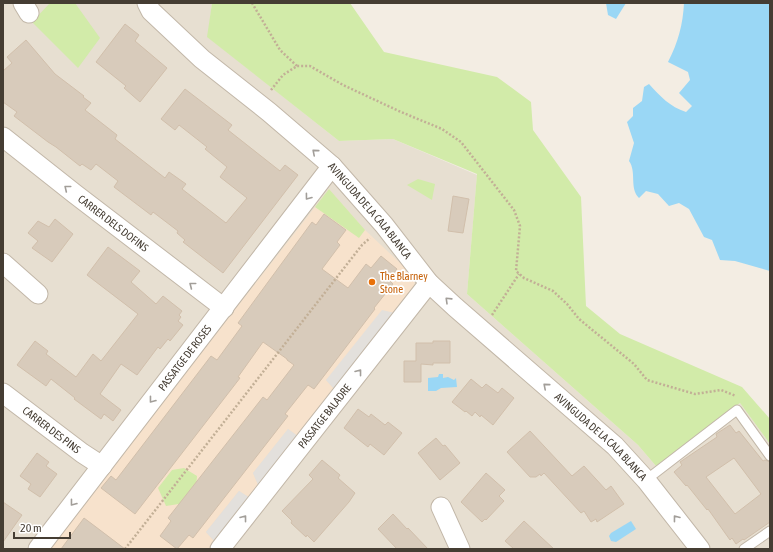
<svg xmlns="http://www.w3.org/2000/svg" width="773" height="552" font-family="'Asap Condensed',sans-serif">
  <rect width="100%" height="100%" fill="#f3ede3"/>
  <!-- residential -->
  <polygon fill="#e7dfd1" points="3,3 212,3 208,37 339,141 393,139 477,175 467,294 638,445 656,466 740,403 770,444 770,549 3,549"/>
  <!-- commercial -->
  <polygon fill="#f7e2cc" points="329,189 365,230 415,277 414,289 395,313 326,380 336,391 299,437 288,429 253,473 259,487 250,498 239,491 206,532 215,542 209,549 48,549"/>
  <!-- green -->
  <g fill="#d2eba9">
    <polygon points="50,3 75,3 100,38 78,68 32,22"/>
    <polygon points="212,3 350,3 384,52 497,77 531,102 533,130 581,197 586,306 620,334 742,387 770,419 770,444 740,403 656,466 638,445 467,294 477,174 393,139 339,141 207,37"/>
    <polygon points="418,179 435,184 432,200 407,185"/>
    <polygon points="329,189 365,230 359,238 315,207"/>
    <polygon points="184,468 197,476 196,490 185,503 166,506 158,488 172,470"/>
  </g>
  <!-- parking -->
  <g fill="#e3e0dc">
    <polygon points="382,310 395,313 336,391 326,380"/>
    <polygon points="288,429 299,437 259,487 253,473"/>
    <polygon points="239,491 250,498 215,542 206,532"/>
  </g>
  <!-- water -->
  <g fill="#9ad7f5">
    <polygon points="606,3 626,3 616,19 608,15"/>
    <path d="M684 3H770V271L735 261 720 260 712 240 704 237 689 209 679 203 669 206 658 194 646 191 639 198C629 188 637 172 629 161L634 143 627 122 633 116V108L642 101 644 87 649 84C660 96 670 107 686 112L692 106 679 93 690 80 688 72 668 62C678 43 683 24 684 3Z"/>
    <polygon points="439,374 443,374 443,378 448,377 454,380 456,378 457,387 441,388 436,391 428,391 428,378 438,377"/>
    <polygon points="631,521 636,529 616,542 611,541 609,536 611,533"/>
  </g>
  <!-- building -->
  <g fill="#d8cbbb" stroke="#d1bfab" fill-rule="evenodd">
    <polygon points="125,24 139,35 135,41 167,68 140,102 124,88 126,86 96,62"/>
    <polygon points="26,40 55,74 84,96 83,97 91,103 85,110 117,135 115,139 165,178 169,172 186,184 182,189 226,223 247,198 220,177 227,167 205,149 207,147 179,125 175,130 161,119 185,89 232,125 228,130 280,171 285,165 298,175 223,273 183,242 185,240 177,233 178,231 153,212 151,215 114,187 118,181 96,164 91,170 82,164 80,166 56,147 48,142 14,116 17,112 3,102 3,71 12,63 7,57"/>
    <polygon points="453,196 469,199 463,233 448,231"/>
    <polygon points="324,214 346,230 337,242 340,245 322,269 348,288 366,264 371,268 381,256 397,269 389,280 393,284 374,308 375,309 314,389 308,385 285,414 288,416 193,538 189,535 177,549 160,536 171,521 168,518 263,397 267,400 294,365 287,360 287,359 263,342 238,377 240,378 135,514 101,488 111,476 116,480 211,356 217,360 242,326 238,323 312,222 316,225"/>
    <polygon points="55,219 73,234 52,262 32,248 38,241 28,233 38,221 49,227"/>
    <polygon points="108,247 140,271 131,282 156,304 163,296 182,311 179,315 181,317 178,321 183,325 170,341 168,339 160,349 158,347 137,375 121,364 100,394 121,410 113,421 104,414 101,419 74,399 75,398 51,379 46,386 17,365 35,341 48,351 46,354 76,377 93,354 101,361 138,314 87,275"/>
    <polygon points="433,341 450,341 450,363 433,363 433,365 421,364 421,382 404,382 404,361 416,361 416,343 433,343"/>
    <polygon points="471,379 482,388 486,384 498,393 502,388 514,398 493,425 481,415 480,417 475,412 472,416 466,411 465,412 452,402"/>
    <polygon points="358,409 369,417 371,414 385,425 388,422 402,433 384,455 370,444 368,447 344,428"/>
    <path d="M730 425 736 433 739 431 763 461 765 460 770 462V522L744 540 743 539 736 544 732 538 730 540 708 509 707 510 687 485 686 486 674 472 682 465 680 462 717 437 716 434ZM734 458 761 494 735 514 706 477Z"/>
    <polygon points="530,431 572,476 584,466 606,490 611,486 624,504 597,522 596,519 591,522 584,511 581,513 544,473 541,476 540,474 536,477 530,477 507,452"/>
    <polygon points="436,438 443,446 445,445 460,463 440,480 418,453"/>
    <polygon points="37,453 49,462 46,466 57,474 40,497 28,489 31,484 20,476"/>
    <polygon points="322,460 340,475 338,478 355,493 349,502 314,542 307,535 306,537 291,523 292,521 282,511 313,479 309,475"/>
    <polygon points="486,473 505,490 499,496 504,501 486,520 485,519 482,522 461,502"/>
    <polygon points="3,502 22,515 3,542"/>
    <polygon points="393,514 407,529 408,528 428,549 397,549 378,529"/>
    <polygon points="84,518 96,527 125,549 61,549"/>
    <polygon points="524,521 541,537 554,549 514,549 505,541"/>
  </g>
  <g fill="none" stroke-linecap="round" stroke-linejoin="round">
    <defs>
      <g id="lane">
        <polyline points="646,480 737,410 770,456"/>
        <polyline points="744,549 770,531"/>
      </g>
      <g id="street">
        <polyline points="23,3 29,13"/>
        <path id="s1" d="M147 3 151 11 202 59 269 112 332 166 384 225 429 283 455 307 615 446 646 480 700 549"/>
        <path id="s2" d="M3 137 75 194 224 308"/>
        <polyline points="3,263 38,294"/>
        <path id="s3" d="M3 393 82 453 102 466"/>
        <polyline points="441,507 460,549"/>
        <path id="s4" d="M38 549 332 166"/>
        <path id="s5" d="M220 549 429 283"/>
      </g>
    </defs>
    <!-- lane casing -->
    <use href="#lane" stroke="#c2b7a8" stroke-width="11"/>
    <!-- street casing -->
    <use href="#street" stroke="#c2b7a8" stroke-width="21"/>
    <!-- path -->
    <g stroke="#c2af96" stroke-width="2.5" stroke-dasharray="2 2" stroke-linecap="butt">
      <polyline points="252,3 280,50 297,66"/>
      <polyline points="271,90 283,75 297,66 310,66 343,85 401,112 442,129 461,142 514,210 520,226 516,271 524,278 553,291 567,304 579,319 634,364 647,380 695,394 721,390 736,396"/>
      <polyline points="492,315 519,274"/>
      <polyline points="125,549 362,245 370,238"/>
    </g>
    <!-- lane -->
    <use href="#lane" stroke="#fff" stroke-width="9"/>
    <!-- street -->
    <use href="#street" stroke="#fff" stroke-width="19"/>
  </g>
  <!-- one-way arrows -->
  <defs><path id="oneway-chevron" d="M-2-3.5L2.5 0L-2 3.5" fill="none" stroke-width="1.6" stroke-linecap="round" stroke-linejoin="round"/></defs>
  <g stroke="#a29e99">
    <use href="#oneway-chevron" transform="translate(315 152) rotate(-139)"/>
    <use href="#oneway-chevron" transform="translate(67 188) rotate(-141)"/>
    <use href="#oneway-chevron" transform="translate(308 197) rotate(127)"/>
    <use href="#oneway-chevron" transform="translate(192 285) rotate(-142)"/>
    <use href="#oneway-chevron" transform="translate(448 300) rotate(-136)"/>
    <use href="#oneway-chevron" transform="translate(359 372) rotate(-52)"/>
    <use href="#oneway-chevron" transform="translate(546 386) rotate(-139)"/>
    <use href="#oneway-chevron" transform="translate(152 400) rotate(128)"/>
    <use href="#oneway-chevron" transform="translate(73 503) rotate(128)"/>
    <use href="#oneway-chevron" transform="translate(244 518) rotate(-52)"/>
    <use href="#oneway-chevron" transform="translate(676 518) rotate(-128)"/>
  </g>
  <!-- markers -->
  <circle fill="#e8710a" stroke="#fff" stroke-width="1.5" cx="372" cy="282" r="4"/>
  <g text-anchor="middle" stroke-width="3.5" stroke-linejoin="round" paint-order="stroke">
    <!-- street labels -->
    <g font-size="11" fill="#453d33" stroke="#fff">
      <text dy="4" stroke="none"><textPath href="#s1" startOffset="306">AVINGUDA DE LA CALA BLANCA</textPath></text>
      <text dy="4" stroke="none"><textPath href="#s2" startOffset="140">CARRER DELS DOFINS</textPath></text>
      <text dy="4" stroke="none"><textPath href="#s4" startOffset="241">PASSATGE DE ROSES</textPath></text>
      <text dy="4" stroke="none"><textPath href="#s5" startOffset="169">PASSATGE BALADRE</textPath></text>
      <text dy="4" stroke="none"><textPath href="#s3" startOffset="61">CARRER DES PINS</textPath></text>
      <text dy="4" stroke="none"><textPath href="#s1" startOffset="630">AVINGUDA DE LA CALA BLANCA</textPath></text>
    </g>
    <!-- food labels -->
    <g font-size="11" fill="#c56008" stroke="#fff" text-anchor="start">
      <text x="380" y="280">The Blarney<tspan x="380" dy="13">Stone</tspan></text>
    </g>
  </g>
  <!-- border -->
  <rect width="773" height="552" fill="none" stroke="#453d33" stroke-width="8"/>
  <!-- scale -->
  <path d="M14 532v6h56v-6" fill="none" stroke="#453d33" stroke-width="2"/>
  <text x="20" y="532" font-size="12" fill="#453d33" stroke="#ffffff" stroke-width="3" paint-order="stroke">20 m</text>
</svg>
